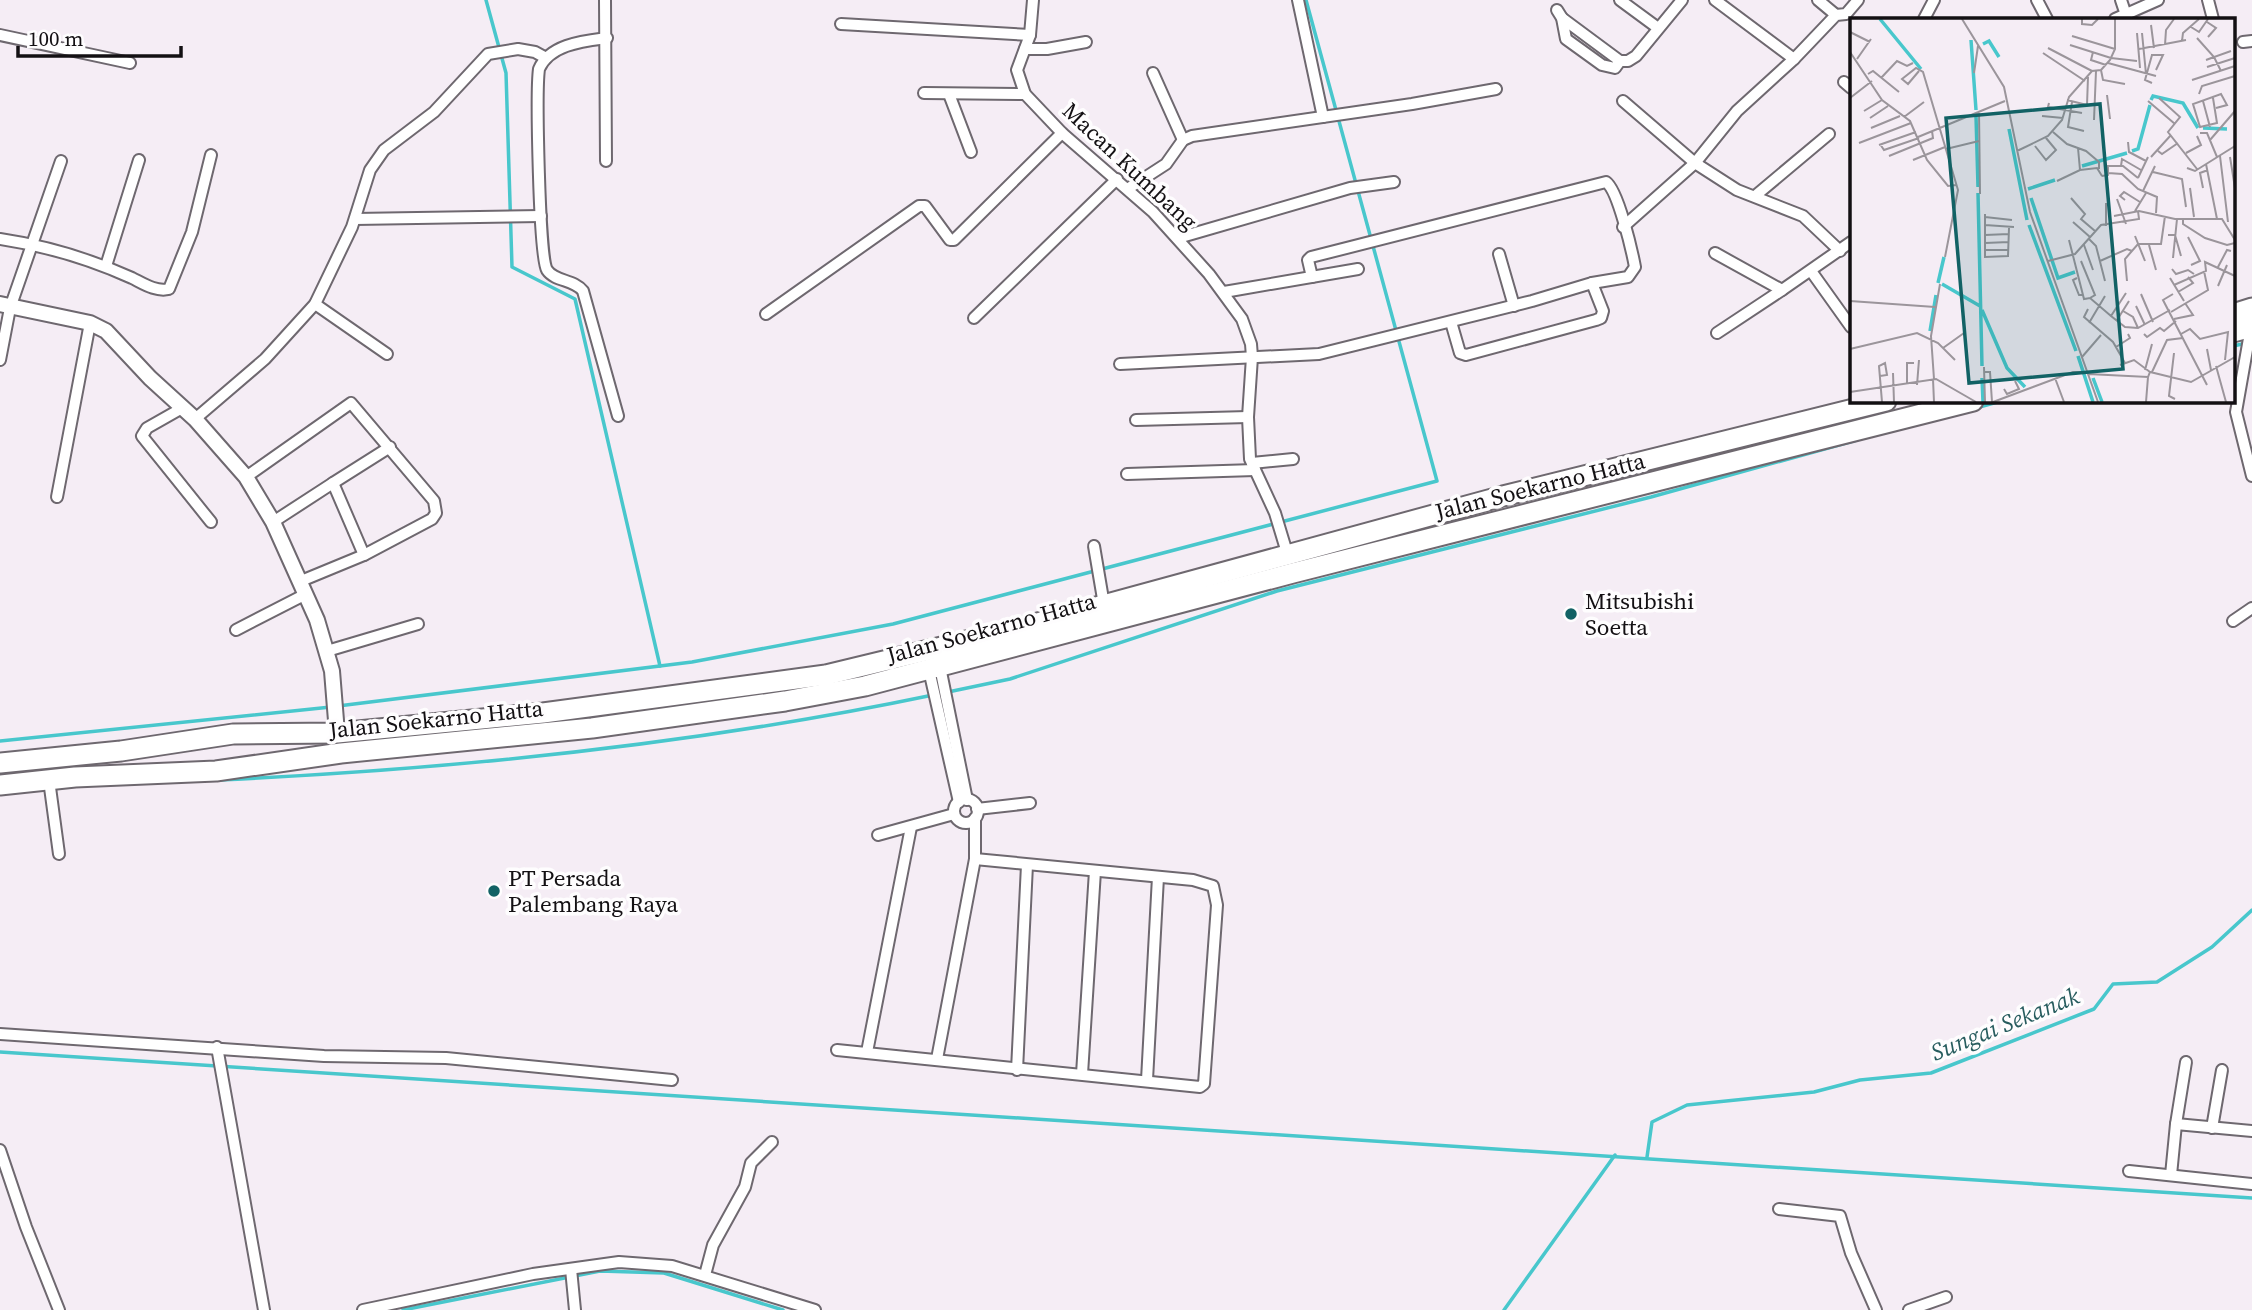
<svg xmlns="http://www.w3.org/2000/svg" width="2252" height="1310" font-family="'Source Serif 4',serif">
  <rect width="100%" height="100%" fill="#f5edf5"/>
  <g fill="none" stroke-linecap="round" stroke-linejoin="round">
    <!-- stream -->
    <g stroke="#48c7cc" stroke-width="3.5">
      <polyline points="486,0 506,73 512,267 575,299 660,666"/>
      <polyline points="2233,346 2247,343"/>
      <polyline points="1976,408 2001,401"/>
      <polyline points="948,692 1010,679 1277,591 1651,497 1857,440"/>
      <polyline points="338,706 692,662 893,624 1437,481 1306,0"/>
      <polyline points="0,741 331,707"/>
      <path d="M219 780C458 769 699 744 933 695"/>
      <polyline points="0,1052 2252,1198"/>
      <polyline points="1647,1157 1652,1122 1687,1105 1814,1092 1860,1080 1931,1073 2094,1009 2113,984 2157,982 2212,947 2252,910"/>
      <polyline points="403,1310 600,1271 664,1273 783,1310"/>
      <polyline points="1504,1310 1615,1155"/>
    </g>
    <defs>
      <g id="street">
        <polyline points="605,0 606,161"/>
        <polyline points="1033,0 1030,35 1017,70 1025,94 1062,133 1153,212 1209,274 1242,319 1251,344 1252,357 1248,417 1250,459 1275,513 1288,556"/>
        <polyline points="1298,0 1323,117"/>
        <polyline points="1620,0 1658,28"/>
        <polyline points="1715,0 1794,59 1836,15 1846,14 1858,0"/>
        <polyline points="1818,0 1836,15"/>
        <polyline points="2037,0 2047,19"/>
        <polyline points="2121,0 2126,15"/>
        <polyline points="2208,0 2213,19"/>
        <polyline points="1557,10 1562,18 1566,39 1602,65 1615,68 1620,61"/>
        <polyline points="1562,18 1620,61 1628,61 1636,56 1682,0"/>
        <polyline points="1924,19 1934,0"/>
        <polyline points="2115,19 2158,0"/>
        <polyline points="841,24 1030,35"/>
        <polyline points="0,35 130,63"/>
        <path d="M607 38C584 41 550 44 539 69 536 91 539 257 547 270 555 282 574 279 583 291L618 416"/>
        <polyline points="2243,42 2252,41"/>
        <polyline points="1025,49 1047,49 1086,42"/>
        <polyline points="1153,73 1183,140"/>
        <polyline points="1844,82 1851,88"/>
        <polyline points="924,93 1025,94"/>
        <polyline points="949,94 971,152"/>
        <polyline points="1623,101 1695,163 1737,190 1803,216 1840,251"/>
        <polyline points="1129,188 1166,164 1183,140 1192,136 1412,104 1496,89"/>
        <polyline points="1755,196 1829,134"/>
        <polyline points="355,219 541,216"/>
        <polyline points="1623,227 1695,163 1737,111 1794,59"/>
        <polyline points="1178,238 1350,188 1394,182"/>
        <path d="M0 239C47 246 90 259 132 278 144 284 156 292 169 289L192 232 211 155"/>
        <polyline points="1715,253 1782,290 1851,242"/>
        <polyline points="1499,254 1514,306"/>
        <polyline points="106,266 139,160"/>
        <polyline points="1811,271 1851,327"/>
        <polyline points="1224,292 1358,269"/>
        <polyline points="315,304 387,354"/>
        <polyline points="766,314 919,206 925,206 950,240 954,240 1062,133"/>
        <polyline points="974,318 1117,179"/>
        <polyline points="1451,322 1460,353 1466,355 1596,320 1601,318 1603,311 1592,283"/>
        <polyline points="2251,327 2236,412 2252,476"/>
        <polyline points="1717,333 1782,290"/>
        <polyline points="0,360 10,308 61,161"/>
        <path d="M1120 364 1319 354 1532 301 1592 283 1628 277 1635 267C1632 251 1618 190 1606 182L1311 257 1308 260 1312 277"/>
        <polyline points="184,407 147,428 142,436 211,522"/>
        <polyline points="195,419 265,359 315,304 352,227 370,170 384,150 434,112 488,54 518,49 535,52 546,58"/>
        <polyline points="1136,420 1248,417"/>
        <polyline points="1252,463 1293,459"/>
        <polyline points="1127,474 1255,470"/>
        <polyline points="246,477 351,403 434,501 436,513 432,519 364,555 301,581"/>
        <polyline points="333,483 390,447"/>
        <polyline points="57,497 90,323"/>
        <polyline points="273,522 333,483 364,555"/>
        <polyline points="1094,546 1104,605"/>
        <polyline points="2233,621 2252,608"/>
        <polyline points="236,630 306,594"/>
        <polyline points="327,651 418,624"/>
        <polyline points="940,667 967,800"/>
        <polyline points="929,670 959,802"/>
        <polyline points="49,780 59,854"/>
        <circle cx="966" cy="811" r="12"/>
        <polyline points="977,809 1030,803"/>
        <polyline points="878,835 954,814"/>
        <polyline points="0,1034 324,1056 446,1058 672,1080"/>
        <polyline points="217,1047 264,1310"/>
        <polyline points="837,1050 1200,1087 1204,1084 1217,905 1213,886 1193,880 975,859"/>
        <polyline points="867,1052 911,827"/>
        <polyline points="937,1059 975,859 975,818"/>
        <polyline points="1017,1070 1027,865"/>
        <polyline points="1082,1074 1095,871"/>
        <polyline points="1147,1080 1158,877"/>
        <polyline points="2176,1124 2186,1062"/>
        <polyline points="2212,1128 2222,1070"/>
        <polyline points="0,1150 26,1227 59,1310"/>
        <polyline points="2129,1171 2252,1184"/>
        <polyline points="2171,1175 2176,1124 2252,1131"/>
        <polyline points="1779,1209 1840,1216 1851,1253 1876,1310"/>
        <polyline points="571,1269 575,1310"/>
        <polyline points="705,1275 713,1245 745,1187 751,1163 772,1142"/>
        <polyline points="363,1310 533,1274 619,1262 672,1266 815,1310"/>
        <polyline points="1909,1310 1946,1297"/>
      </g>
      <polyline id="secondary" points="0,304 90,323 106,331 150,378 195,419 246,477 273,522 317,620 332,671 337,733"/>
      <g id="highway">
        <polyline points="2233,314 2252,308"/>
        <polyline points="2233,332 2252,327"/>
        <polyline points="0,763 121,751 233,734 337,733 543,713 826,675 1012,630 1503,496 1886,401"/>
        <polyline points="0,785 75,777 216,771 341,753 592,728 785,701 865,686 1293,573 1973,401"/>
      </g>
    </defs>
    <!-- street casing -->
    <use href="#street" stroke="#6e686f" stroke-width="14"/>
    <!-- secondary casing -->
    <use href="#secondary" stroke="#6e686f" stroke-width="18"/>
    <!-- highway casing -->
    <use href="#highway" stroke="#6e686f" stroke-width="23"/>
    <!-- street -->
    <use href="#street" stroke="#fff" stroke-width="10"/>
    <!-- secondary -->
    <use href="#secondary" stroke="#fff" stroke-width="14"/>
    <!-- highway -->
    <use href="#highway" stroke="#fff" stroke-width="19"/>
  </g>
  <!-- markers -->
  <g fill="#126265" stroke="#fefdfe" stroke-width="2.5">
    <circle cx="1571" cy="614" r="7"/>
    <circle cx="494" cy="891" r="7"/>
  </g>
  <g text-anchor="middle" stroke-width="7" stroke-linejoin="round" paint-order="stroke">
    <!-- street labels -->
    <g font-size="23" fill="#131013" stroke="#fefdfe">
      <text transform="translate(1130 166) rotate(43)" y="8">Macan Kumbang</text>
      <text transform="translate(1540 486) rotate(-14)" y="8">Jalan Soekarno Hatta</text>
      <text transform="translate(991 628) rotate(-15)" y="8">Jalan Soekarno Hatta</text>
      <text transform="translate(436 719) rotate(-6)" y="8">Jalan Soekarno Hatta</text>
    </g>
    <!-- poi labels -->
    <g font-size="23" fill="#131013" stroke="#fefdfe" text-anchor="start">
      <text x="1585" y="609">Mitsubishi<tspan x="1585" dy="26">Soetta</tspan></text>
      <text x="508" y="886">PT Persada<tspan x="508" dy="26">Palembang Raya</tspan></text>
    </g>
    <!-- water labels -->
    <g font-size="24" font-style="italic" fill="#275c5e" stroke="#fefdfe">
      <text transform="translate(2005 1024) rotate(-22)" y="8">Sungai Sekanak</text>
    </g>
  </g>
  <!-- overview -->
  <g transform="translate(1850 18)">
    <rect width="385" height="385" fill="#f5edf5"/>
    <path fill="none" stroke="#48c7cc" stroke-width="3.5" d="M30 1 71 51M121 22 126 92M133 26 139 23 149 39M301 82 303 78 333 85 348 110M126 98 128 169M353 110 377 111M159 111 177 202M282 133 288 131 300 87M232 148 277 135M178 171 205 162M128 175 132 348M181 180 208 260 225 254M179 207 226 333M88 265 94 239M92 266 130 288M132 292 157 350 175 369M80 313 86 277M228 338 243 384M132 360 133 384M243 360 252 384"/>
    <path fill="none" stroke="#9b959b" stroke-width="2" d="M112 1 154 69 180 194 248 384M232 1V6L242 7 248 1M357 4 366 10 358 19M301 7 304 30M341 9 349 14 358 1M0 14 20 24M287 15 290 50M292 15 296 56M222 18 265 31M347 20 364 39 356 42M332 23 333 15 349 1M220 27 261 40M315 27 316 12 324 1M198 30 242 53M289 31 336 22M0 34 32 82 60 103 77 142 98 168 106 167M243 34 241 42 256 47M193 35 235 63M301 37H313L306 52M302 37 295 62 302 65M261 40 287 43M7 41 21 21M258 45 306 58M357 49 385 40M251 52 253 62 275 66M69 53 58 66 52 61 66 50 73 54 108 172 95 239M371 53 364 39 381 33M124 55 128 28M18 56 23 53 49 74M31 60 47 43 57 48 63 45M342 62 385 48M349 76 352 68 385 58M257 77 260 101M0 80 22 63M309 80 330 99 318 114 347 151M363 80 367 105 350 109 343 86 371 76 377 87 366 90M217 82 237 87 238 59M298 83 325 106M353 83 360 109M222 84 218 109 234 113M199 85 198 89 232 95M14 93 32 82M129 93 130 176M192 98 213 100M54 99 74 84M20 100 38 88M244 102 246 53M21 110 50 98M203 114 217 126 236 133 249 144V151M350 115H357L367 139M68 119 155 83M360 122 385 93M278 124 279 134 296 143M9 125 61 105M30 126 34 132 69 120M29 127 66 114M185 128 196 142 206 132 196 120M228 130 230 152M96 131 129 123M167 133 198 118 212 102 219 79 242 53 251 52 260 42 265 31V1M308 133 312 136 328 125M336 135 351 127 347 118M39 138 83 120 82 113M370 138 378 204M301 139 321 117M380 139 385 170M63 142 95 129M356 146 367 201M271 148 272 141 291 152M337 150 345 153 385 128M303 154 332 161 336 189M258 155 272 156 288 171 307 179 306 195M252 158 258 157V148H273L288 160M288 160 298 139M207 163 230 152 247 150 252 158M340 170 344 199M353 170 350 155 358 152M293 173 305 148M221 180 235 196 231 201 245 213M267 181 276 206M275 182 270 178 274 174 290 184M256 185V208M285 193 296 175M135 196V239L158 238 159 210M264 198 289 193 325 201H372L385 222M135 199 162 202M333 201V206L355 220 377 227 385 225M223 204 240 219M135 207 164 209M135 217 159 216M318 217H325L331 238M285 218 295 243M338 219 350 243 341 247M239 221 246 228 255 263M219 222 234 281 240 280 261 298M135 225 159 224M234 227 243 252M299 227 306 252M135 232H159M323 240 327 201M198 243 225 236 251 207 289 201 288 193M231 243 245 277 240 280M250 243 277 231 282 233M368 249 377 232 381 233M322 251 326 256 338 252 344 256M227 260 223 262 229 277H233M320 260 334 283M277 263 275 241 288 226H311L315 198M324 267 356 253 355 244 385 258M368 268 377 247M328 274 343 265 338 259M276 275 261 298 275 309 288 310 320 292M291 276 303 304M323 276 313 282 357 367M0 283 85 289M286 288 295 307M238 291 234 299 263 324 275 345M273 293 283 299 288 310M321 294 358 272 354 253M324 301 343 297 335 285M267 302 279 283M239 305 255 278M294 316 297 319 310 310 314 313 326 303M331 316 340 311 350 321 378 314 375 342M266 329 280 320 278 316M93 330 114 315M0 331 67 315 88 325 105 342M357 331 361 352M324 335 319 378 325 381M232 339 251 317M270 347 284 342 300 354M366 348 376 384M134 349 135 384M295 352 302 326M134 354H140L142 384M302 354 317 322 333 320M43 355 44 384M238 356 298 359 300 354 341 364 385 339M30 358 37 357 35 345 29 348 32 384M205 360 214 384M83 361 84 384M84 361 81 318 90 266M57 366V345H64M67 367 69 342M154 371 157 376 169 371 165 363M0 374 86 361 126 384M143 384 223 354H235M296 384 298 359"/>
    <path fill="#126265" fill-opacity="0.15" stroke="#126265" stroke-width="3.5" d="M250 86 273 351 119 365 96 100Z"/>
    <rect width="385" height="385" fill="none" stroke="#131013" stroke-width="3.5"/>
  </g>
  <!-- scale -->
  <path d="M18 46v10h163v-10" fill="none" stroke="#131013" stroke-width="3.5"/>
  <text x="28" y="46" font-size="21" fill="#131013" stroke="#fefdfe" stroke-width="5" paint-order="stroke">100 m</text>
</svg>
